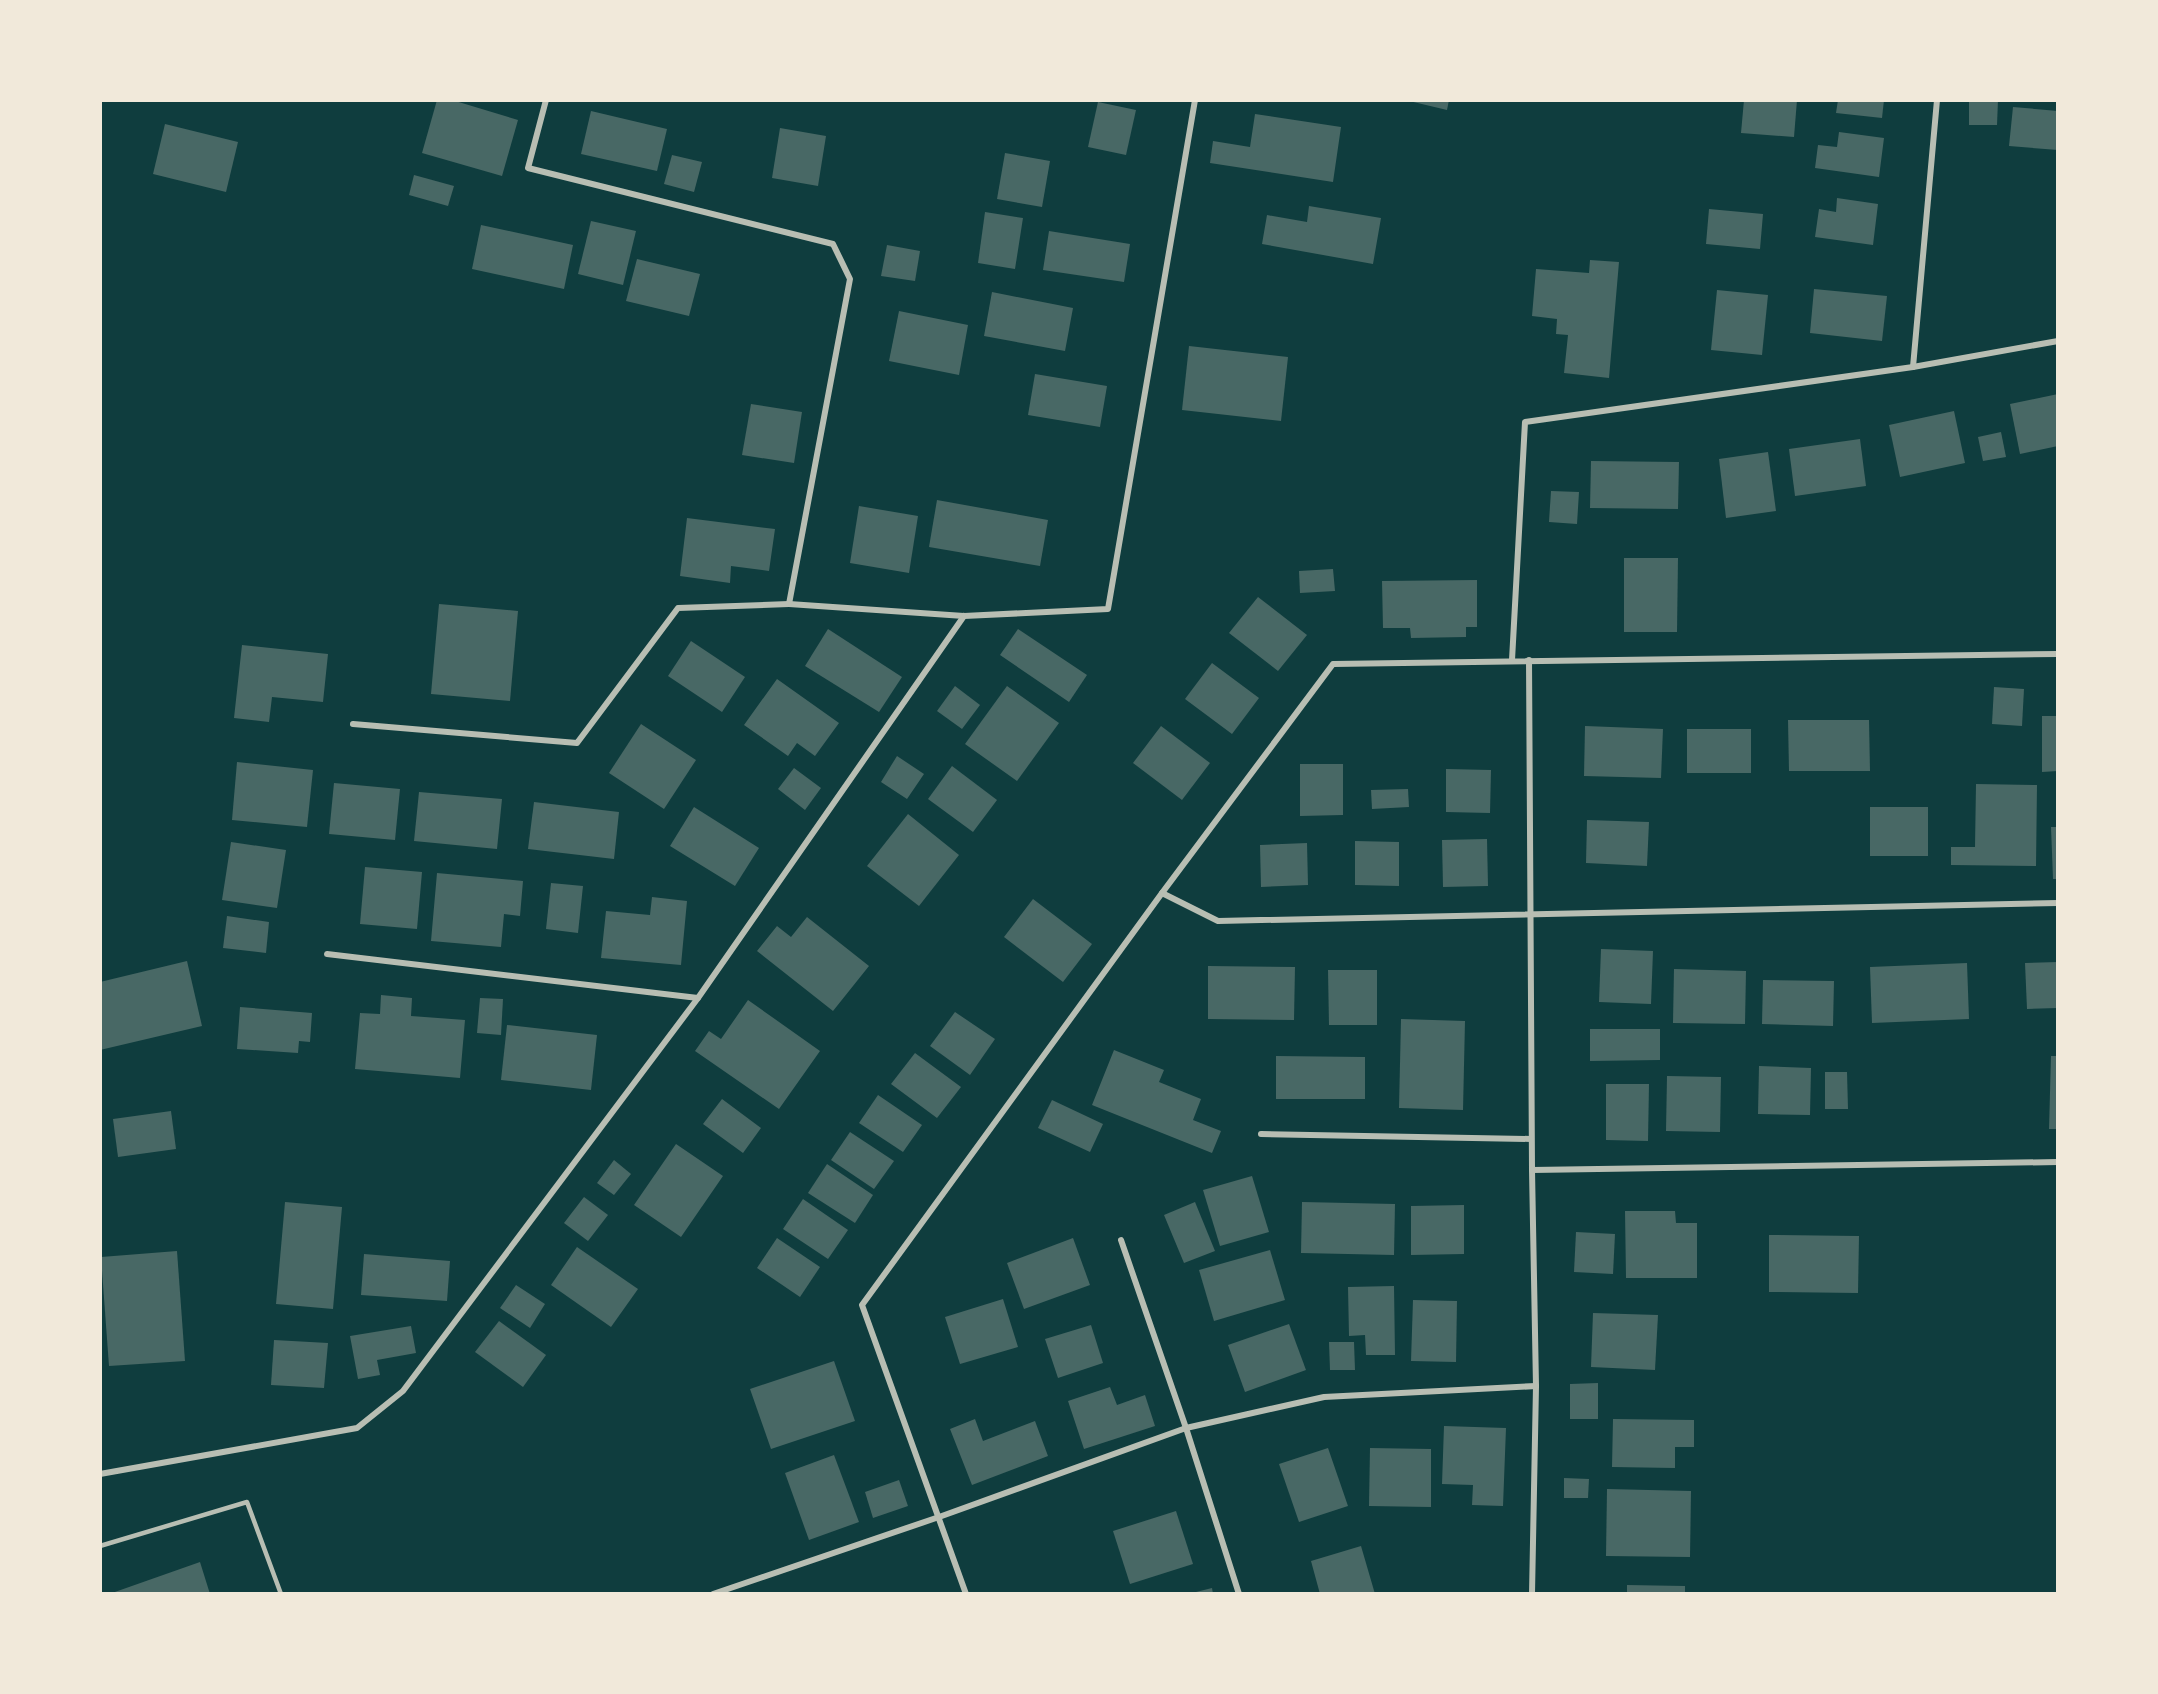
<svg xmlns="http://www.w3.org/2000/svg" width="2158" height="1694" font-family="'Roboto Condensed',sans-serif">
  <rect width="100%" height="100%" fill="#0f3d3e"/>
  <!-- building -->
  <g fill="#486865">
    <polygon points="437,100 452,100 518,120 502,176 422,153"/>
    <polygon points="1405,100 1449,100 1447,110"/>
    <polygon points="1744,100 1797,100 1794,137 1741,133"/>
    <polygon points="1838,100 1884,100 1882,118 1836,113"/>
    <polygon points="1969,100 1998,100 1997,125 1969,125"/>
    <polygon points="1098,102 1136,110 1126,155 1088,147"/>
    <polygon points="2013,107 2058,111 2058,150 2009,146"/>
    <polygon points="591,111 667,129 657,171 581,154"/>
    <polygon points="1255,114 1341,127 1333,182 1210,163 1213,141 1250,147"/>
    <polygon points="165,124 238,142 226,192 153,174"/>
    <polygon points="780,128 826,136 818,186 772,178"/>
    <polygon points="1839,132 1884,138 1879,177 1815,168 1818,145 1837,147"/>
    <polygon points="1005,153 1050,161 1042,207 997,199"/>
    <polygon points="672,155 702,162 694,192 664,184"/>
    <polygon points="414,175 454,186 448,206 409,195"/>
    <polygon points="1837,198 1878,204 1873,245 1815,237 1819,209 1836,212"/>
    <polygon points="1309,206 1381,218 1373,264 1262,244 1267,215 1307,222"/>
    <polygon points="1709,209 1763,214 1760,249 1706,244"/>
    <polygon points="985,212 1023,218 1015,269 978,263"/>
    <polygon points="591,221 636,231 623,285 578,274"/>
    <polygon points="481,225 573,245 564,289 472,269"/>
    <polygon points="1049,231 1130,244 1124,282 1043,270"/>
    <polygon points="887,245 920,251 915,281 881,276"/>
    <polygon points="637,259 700,274 689,316 626,301"/>
    <polygon points="1590,260 1619,262 1609,378 1564,373 1568,335 1556,334 1557,319 1532,316 1536,269 1589,273"/>
    <polygon points="1814,289 1887,296 1882,341 1810,333"/>
    <polygon points="1717,290 1768,295 1762,355 1711,350"/>
    <polygon points="992,292 1073,308 1065,351 984,336"/>
    <polygon points="899,311 968,325 959,375 889,361"/>
    <polygon points="1189,346 1288,357 1281,421 1182,410"/>
    <polygon points="1035,374 1107,386 1100,427 1028,415"/>
    <polygon points="2058,394 2058,446 2020,454 2010,404"/>
    <polygon points="751,404 802,412 794,463 742,455"/>
    <polygon points="1954,411 1965,463 1900,477 1889,425"/>
    <polygon points="2001,432 2006,457 1983,461 1978,437"/>
    <polygon points="1860,439 1866,486 1795,496 1789,449"/>
    <polygon points="1768,452 1776,511 1726,518 1719,459"/>
    <polygon points="1591,461 1679,462 1678,509 1590,508"/>
    <polygon points="1551,491 1579,492 1577,524 1549,522"/>
    <polygon points="937,500 1048,520 1040,566 929,547"/>
    <polygon points="859,506 918,516 909,573 850,563"/>
    <polygon points="687,518 775,529 769,571 731,566 730,583 680,576"/>
    <polygon points="1624,558 1678,558 1677,632 1624,632"/>
    <polygon points="1333,569 1335,591 1300,593 1299,571"/>
    <polygon points="1477,580 1477,627 1466,627 1466,637 1411,638 1410,628 1383,628 1382,581"/>
    <polygon points="1258,597 1307,635 1278,671 1229,633"/>
    <polygon points="439,604 518,611 510,701 431,694"/>
    <polygon points="828,629 902,677 879,712 805,666"/>
    <polygon points="1018,629 1087,675 1069,702 1000,655"/>
    <polygon points="691,641 745,677 722,712 668,676"/>
    <polygon points="242,645 328,654 323,702 272,697 269,722 234,718"/>
    <polygon points="1212,663 1259,698 1232,734 1185,699"/>
    <polygon points="777,679 839,723 815,756 797,743 788,756 744,725"/>
    <polygon points="955,686 980,705 962,729 937,711"/>
    <polygon points="1007,686 1059,723 1017,781 965,744"/>
    <polygon points="1994,687 2024,689 2022,726 1992,724"/>
    <polygon points="2042,716 2058,716 2058,771 2042,772"/>
    <polygon points="1788,720 1869,720 1870,771 1789,771"/>
    <polygon points="641,724 696,760 664,809 609,773"/>
    <polygon points="1161,726 1210,763 1182,800 1133,763"/>
    <polygon points="1585,726 1663,729 1661,778 1584,776"/>
    <rect x="1687" y="729" width="64" height="44"/>
    <polygon points="897,756 924,774 907,799 881,782"/>
    <polygon points="237,762 313,770 307,827 232,820"/>
    <polygon points="1300,764 1343,764 1343,815 1300,816"/>
    <polygon points="952,766 997,800 973,832 928,799"/>
    <polygon points="794,768 821,788 805,810 778,789"/>
    <polygon points="1446,769 1491,770 1490,813 1446,812"/>
    <polygon points="334,783 400,789 395,840 329,834"/>
    <polygon points="1976,784 2037,785 2036,866 1951,865 1951,847 1975,847"/>
    <polygon points="1408,789 1409,807 1372,809 1371,790"/>
    <polygon points="419,792 502,799 497,849 414,841"/>
    <polygon points="534,802 619,812 614,859 528,849"/>
    <polygon points="694,807 759,848 735,886 670,846"/>
    <rect x="1870" y="807" width="58" height="49"/>
    <polygon points="908,814 959,855 919,906 867,866"/>
    <polygon points="1587,820 1649,822 1647,866 1586,863"/>
    <polygon points="2051,827 2058,827 2058,879 2053,879"/>
    <polygon points="1487,839 1488,886 1443,887 1442,840"/>
    <polygon points="1355,841 1399,842 1399,886 1355,885"/>
    <polygon points="231,842 286,850 277,908 222,900"/>
    <polygon points="1307,843 1308,885 1261,887 1260,845"/>
    <polygon points="365,867 422,872 417,929 360,924"/>
    <polygon points="437,873 523,881 520,916 504,914 501,947 431,941"/>
    <polygon points="551,883 583,886 578,933 546,929"/>
    <polygon points="652,897 687,901 681,965 601,958 606,911 650,915"/>
    <polygon points="1033,899 1092,944 1063,982 1004,937"/>
    <polygon points="227,916 269,922 266,953 223,948"/>
    <polygon points="807,917 869,966 833,1011 757,951 777,926 791,937"/>
    <polygon points="1601,949 1653,951 1651,1004 1599,1002"/>
    <polygon points="187,961 202,1026 100,1050 100,982"/>
    <polygon points="2058,962 2058,1008 2027,1009 2025,963"/>
    <polygon points="1967,963 1969,1019 1872,1023 1870,967"/>
    <polygon points="1208,966 1295,967 1294,1020 1208,1019"/>
    <polygon points="1674,969 1746,971 1745,1024 1673,1023"/>
    <polygon points="1328,970 1377,970 1377,1025 1329,1025"/>
    <polygon points="1763,980 1834,981 1833,1026 1762,1024"/>
    <polygon points="381,995 412,998 411,1016 465,1020 460,1078 355,1069 360,1013 380,1014"/>
    <polygon points="480,998 503,999 501,1035 477,1033"/>
    <polygon points="748,1000 820,1051 779,1109 695,1051 709,1031 721,1039"/>
    <polygon points="240,1007 312,1013 310,1042 299,1041 298,1053 237,1049"/>
    <polygon points="955,1012 995,1039 970,1075 930,1046"/>
    <polygon points="1401,1019 1465,1021 1463,1110 1399,1108"/>
    <polygon points="507,1025 597,1035 591,1090 501,1080"/>
    <polygon points="1590,1029 1660,1029 1660,1060 1590,1061"/>
    <polygon points="1114,1050 1164,1070 1159,1082 1201,1099 1193,1120 1221,1131 1212,1153 1092,1105"/>
    <polygon points="915,1053 961,1087 937,1118 891,1084"/>
    <polygon points="1276,1056 1365,1057 1365,1099 1276,1099"/>
    <polygon points="2051,1056 2058,1056 2058,1129 2049,1129"/>
    <polygon points="1759,1066 1811,1068 1810,1115 1758,1114"/>
    <polygon points="1825,1072 1847,1072 1848,1109 1825,1109"/>
    <polygon points="1667,1076 1721,1077 1720,1132 1666,1131"/>
    <polygon points="1606,1084 1649,1084 1648,1141 1606,1140"/>
    <polygon points="878,1095 922,1125 903,1152 859,1123"/>
    <polygon points="722,1099 761,1128 743,1153 703,1124"/>
    <polygon points="1052,1100 1103,1124 1090,1152 1038,1128"/>
    <polygon points="171,1111 176,1149 118,1157 113,1119"/>
    <polygon points="850,1132 894,1161 874,1189 831,1160"/>
    <polygon points="676,1144 723,1176 681,1237 634,1205"/>
    <polygon points="614,1160 631,1174 614,1195 597,1183"/>
    <polygon points="827,1164 873,1195 855,1223 808,1193"/>
    <polygon points="1252,1176 1269,1232 1220,1246 1203,1190"/>
    <polygon points="584,1197 608,1215 588,1241 564,1223"/>
    <polygon points="803,1199 848,1230 828,1259 783,1229"/>
    <polygon points="285,1202 342,1207 333,1309 276,1304"/>
    <polygon points="1195,1202 1215,1251 1184,1263 1164,1215"/>
    <polygon points="1302,1202 1395,1204 1394,1255 1301,1253"/>
    <polygon points="1464,1205 1464,1254 1411,1255 1411,1206"/>
    <polygon points="1625,1211 1675,1211 1676,1223 1697,1223 1697,1278 1626,1278"/>
    <polygon points="1576,1232 1615,1234 1613,1274 1574,1272"/>
    <polygon points="1769,1235 1859,1236 1858,1293 1769,1292"/>
    <polygon points="777,1238 820,1267 800,1297 757,1268"/>
    <polygon points="1073,1238 1090,1285 1024,1309 1007,1263"/>
    <polygon points="577,1247 638,1289 611,1327 551,1285"/>
    <polygon points="1270,1250 1285,1300 1214,1321 1199,1270"/>
    <polygon points="177,1251 185,1361 109,1366 101,1257"/>
    <polygon points="364,1254 450,1261 447,1301 361,1295"/>
    <polygon points="516,1285 545,1304 530,1328 500,1308"/>
    <polygon points="1394,1286 1395,1355 1366,1355 1365,1335 1349,1336 1348,1287"/>
    <polygon points="1003,1299 1018,1347 960,1364 945,1317"/>
    <polygon points="1413,1300 1457,1301 1456,1362 1411,1361"/>
    <polygon points="1593,1313 1658,1315 1655,1370 1591,1367"/>
    <polygon points="499,1321 546,1355 523,1387 475,1352"/>
    <polygon points="1289,1324 1306,1370 1245,1392 1228,1345"/>
    <polygon points="1091,1325 1103,1363 1058,1378 1045,1339"/>
    <polygon points="411,1326 416,1353 377,1360 380,1375 358,1379 350,1336"/>
    <polygon points="274,1340 328,1343 324,1388 271,1385"/>
    <polygon points="1329,1342 1354,1342 1355,1370 1330,1370"/>
    <polygon points="834,1361 855,1421 771,1449 750,1389"/>
    <polygon points="1598,1383 1598,1419 1570,1419 1570,1384"/>
    <polygon points="1110,1387 1117,1405 1145,1395 1155,1426 1084,1449 1068,1401"/>
    <polygon points="975,1419 983,1441 1035,1421 1048,1456 972,1485 950,1429"/>
    <polygon points="1613,1419 1694,1420 1694,1447 1675,1447 1675,1468 1612,1467"/>
    <polygon points="1444,1426 1506,1428 1503,1506 1472,1505 1473,1485 1442,1484"/>
    <polygon points="1328,1448 1348,1506 1299,1522 1279,1464"/>
    <polygon points="1370,1448 1431,1449 1431,1507 1369,1506"/>
    <polygon points="834,1455 859,1522 809,1540 785,1473"/>
    <polygon points="1564,1478 1589,1479 1588,1498 1564,1498"/>
    <polygon points="899,1480 908,1506 873,1518 865,1492"/>
    <polygon points="1607,1489 1691,1491 1690,1557 1606,1556"/>
    <polygon points="1176,1511 1193,1564 1130,1584 1113,1531"/>
    <polygon points="1361,1546 1375,1594 1320,1594 1311,1561"/>
    <polygon points="200,1562 210,1594 112,1594 112,1593"/>
    <polygon points="1627,1585 1685,1586 1685,1594 1627,1594"/>
    <polygon points="1212,1588 1213,1594 1193,1594 1192,1593"/>
  </g>
  <g fill="none" stroke-linecap="round" stroke-linejoin="round">
    <!-- service -->
    <polyline stroke="#b8beb3" stroke-width="4.5" points="100,1546 247,1502 281,1594"/>
    <!-- minor -->
    <g stroke="#b8beb3" stroke-width="6">
      <polyline points="546,100 528,168 833,244 850,279 789,604 964,616 1108,609 1195,100"/>
      <polyline points="1913,367 1937,100"/>
      <polyline points="1512,660 1525,422 1913,367 2058,341"/>
      <polyline points="1529,660 1532,1170 2058,1162"/>
      <polyline points="353,724 577,743 678,608 789,604"/>
      <polyline points="1162,893 1218,921 2058,903"/>
      <polyline points="327,954 698,998"/>
      <polyline points="1261,1134 1531,1139"/>
      <polyline points="1121,1240 1186,1428 1239,1594"/>
      <polyline points="100,1474 357,1428 403,1391 698,998 964,616"/>
      <polyline points="713,1594 939,1517 1186,1428 1324,1397 1536,1386"/>
      <polyline points="966,1594 862,1305 1162,893 1333,664 2058,654"/>
      <polyline points="1532,1594 1536,1386 1532,1170"/>
    </g>
  </g>
  <!-- border -->
  <rect width="2158" height="1694" fill="none" stroke="#f1e9da" stroke-width="204"/>
</svg>
